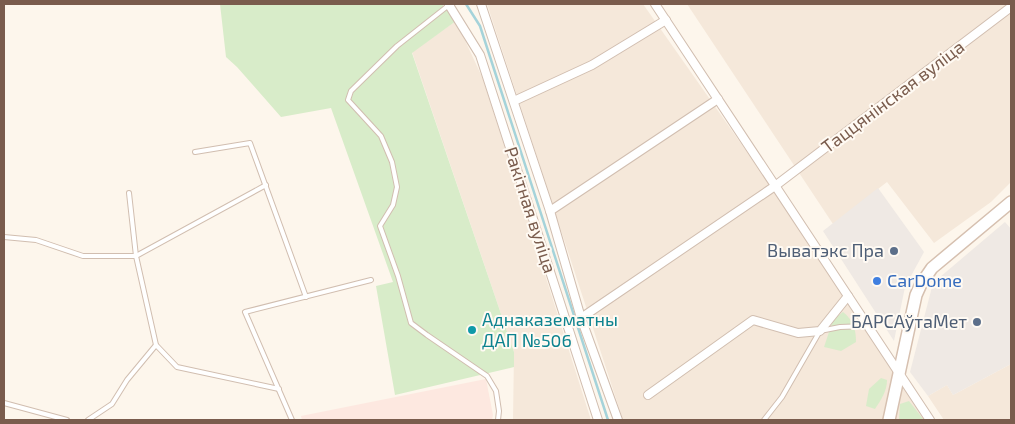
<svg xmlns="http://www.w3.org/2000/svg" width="1015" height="424" font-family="'Exo 2',sans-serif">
  <rect width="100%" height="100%" fill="#fdf6ec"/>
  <!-- residential -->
  <g fill="#f5e8da">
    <polygon points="487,4 643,4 848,296 930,420 623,420"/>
    <polygon points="687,4 1011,4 1011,182 991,202 934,243 887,182 833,224"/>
    <polygon points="456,21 483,79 591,420 513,420 514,352 412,52"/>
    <polygon points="1011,364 1011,420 944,420 928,396 947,385 953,395"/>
  </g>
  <!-- commercial -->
  <polygon fill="#fde8e0" points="486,379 493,415 492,420 302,420 301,416"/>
  <!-- industrial -->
  <g fill="#efe9e4">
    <polygon points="878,188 924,252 905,287 894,341 823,231"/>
    <polygon points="1005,222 1011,229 1011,364 953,395 947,385 928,396 910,372 933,283"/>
  </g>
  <!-- green -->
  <g fill="#d8ecc9">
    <polygon points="220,4 442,4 456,21 412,53 514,352 514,367 395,395 376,286 393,282 331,108 281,117 237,67 226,57"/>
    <path d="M843 312C853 320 856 329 856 342L841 351 824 347 833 320Z"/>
    <path d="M881 378 887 380C887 391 881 400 875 409L866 406 869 389Z"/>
    <polygon points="909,401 924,420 899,420 900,404"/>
  </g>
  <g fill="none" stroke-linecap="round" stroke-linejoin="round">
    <!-- stream -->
    <polyline stroke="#a5d3da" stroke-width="2.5" points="466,4 480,26 608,420"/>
    <defs>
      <g id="lane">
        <polyline points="449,5 397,46 351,91 348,100 381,136 392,162 397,187 393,205 380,226 398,276 411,323 427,335 487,376 496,391 499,411 498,420"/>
        <polyline points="195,152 250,143 306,297"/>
        <polyline points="266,185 136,256 156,345 177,367 279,389"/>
        <polyline points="4,237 36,240 83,256 136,256 129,193"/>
        <polyline points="4,403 67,420"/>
        <polyline points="88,420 112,404 127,380 156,345"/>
        <polyline points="292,420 245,312 371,280"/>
        <polyline points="764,420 782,397 820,331 840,327 866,326"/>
      </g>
      <g id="street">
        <polyline points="450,4 449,5 480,55 598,420"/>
        <polyline points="481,4 550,211 581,318 618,420"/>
        <polyline points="655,4 930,420"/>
        <polyline points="514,101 592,65 666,20"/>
        <polyline points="550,211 718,99"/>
        <polyline points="581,318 775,186 1011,7"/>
        <polyline points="648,395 753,320 798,333 820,331 848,296"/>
      </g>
      <polyline id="secondary" points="889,420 916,295 921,284 932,268 1011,202"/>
    </defs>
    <!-- lane casing -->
    <use href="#lane" stroke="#d1beb0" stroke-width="6"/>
    <!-- street casing -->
    <use href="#street" stroke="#d1beb0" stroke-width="10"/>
    <!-- secondary casing -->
    <use href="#secondary" stroke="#d6c0b0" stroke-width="14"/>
    <!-- lane -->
    <use href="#lane" stroke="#fff" stroke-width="4"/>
    <!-- street -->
    <use href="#street" stroke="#fff" stroke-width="8"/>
    <!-- secondary -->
    <use href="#secondary" stroke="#fff" stroke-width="11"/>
  </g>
  <!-- markers -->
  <g fill="#5c6f8a" stroke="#fffaf3" stroke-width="2">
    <circle cx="894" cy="251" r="5"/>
    <circle cx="977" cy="322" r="5"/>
  </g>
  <circle fill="#3f7fe0" stroke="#fffaf3" stroke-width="2" cx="877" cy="281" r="5"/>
  <circle fill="#0f9aa8" stroke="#fffaf3" stroke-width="2" cx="472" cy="330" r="5"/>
  <g text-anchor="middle" stroke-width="4" stroke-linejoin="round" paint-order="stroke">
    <!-- street labels -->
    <g font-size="18" fill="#7a5c4d" stroke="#fffaf3">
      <text transform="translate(893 97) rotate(-37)" y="6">Таццянінская вуліца</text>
      <text transform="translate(530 210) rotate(72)" y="6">Ракітная вуліца</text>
    </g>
    <!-- service labels -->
    <g font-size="18" fill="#4e5e75" stroke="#fffaf3" text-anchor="end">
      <text x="884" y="257">Выватэкс Пра</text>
      <text x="967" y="328">БАРСАўтаМет</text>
    </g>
    <!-- shop labels -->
    <g font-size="18" fill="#366cbe" stroke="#fffaf3" text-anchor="start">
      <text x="887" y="287">CarDome</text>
    </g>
    <!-- culture labels -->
    <g font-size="18" fill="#0d838f" stroke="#fffaf3" text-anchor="start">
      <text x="482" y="326">Аднаказематны<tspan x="482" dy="21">ДАП №506</tspan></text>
    </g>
  </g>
  <!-- border -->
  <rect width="1015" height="424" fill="none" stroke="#7a5c4d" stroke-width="10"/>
</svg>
